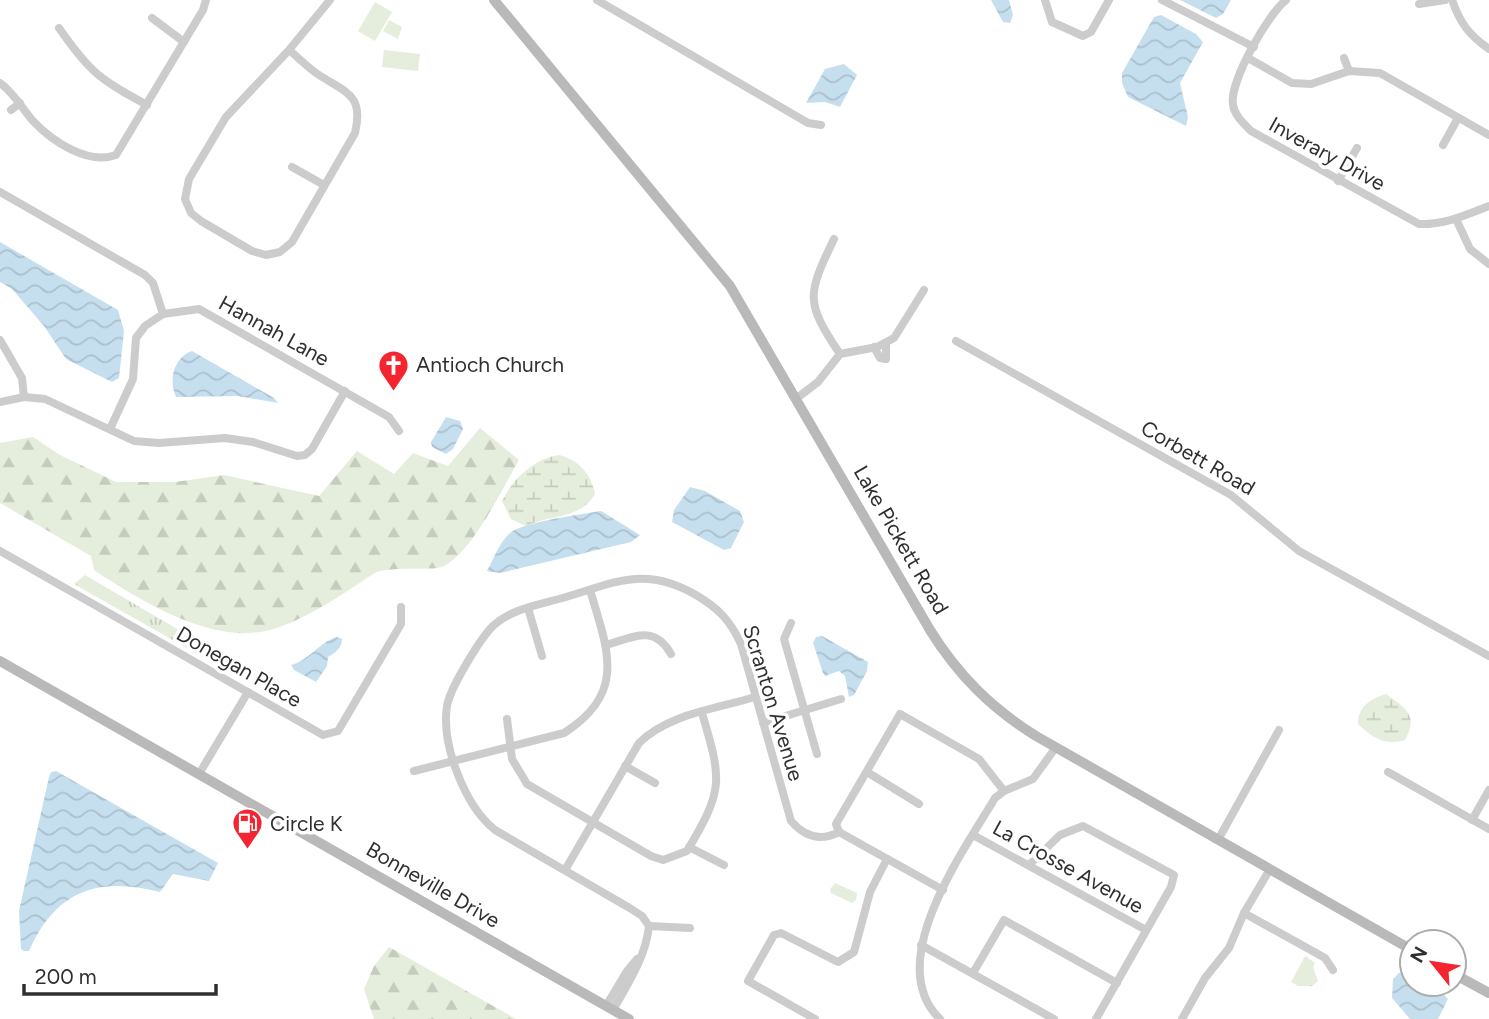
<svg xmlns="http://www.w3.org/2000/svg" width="1489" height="1019" font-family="Figtree,sans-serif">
  <defs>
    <pattern id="grass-tufts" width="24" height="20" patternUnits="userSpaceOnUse" patternTransform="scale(1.75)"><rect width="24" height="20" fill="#e5eddc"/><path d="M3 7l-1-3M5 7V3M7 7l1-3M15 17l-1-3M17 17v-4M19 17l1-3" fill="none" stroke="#c5ccbd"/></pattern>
    <pattern id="forest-firs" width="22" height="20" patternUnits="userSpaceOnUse" patternTransform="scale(1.75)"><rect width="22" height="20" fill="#e5eddc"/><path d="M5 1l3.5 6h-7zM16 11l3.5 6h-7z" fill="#c5ccbd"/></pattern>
    <pattern id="wetland-marsh" width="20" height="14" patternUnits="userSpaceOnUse" patternTransform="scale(1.75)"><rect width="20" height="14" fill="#e5eddc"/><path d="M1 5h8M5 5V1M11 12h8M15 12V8" fill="none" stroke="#c5ccbd"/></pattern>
    <pattern id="water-waves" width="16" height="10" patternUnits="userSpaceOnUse" patternTransform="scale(1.75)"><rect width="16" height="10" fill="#c6dfef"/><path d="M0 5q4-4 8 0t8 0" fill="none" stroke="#aac0cd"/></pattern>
  </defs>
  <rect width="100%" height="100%" fill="#fff"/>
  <!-- grass -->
  <g fill="url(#grass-tufts)">
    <polygon points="389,20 402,27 398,39 383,31"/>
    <polygon points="85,575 244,668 245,681 74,584"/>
    <polygon points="1305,956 1315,963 1313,967 1318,981 1312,986 1298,986 1291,982"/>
  </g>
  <!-- forest -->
  <g fill="url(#forest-firs)">
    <path d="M480 428 519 460C503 487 467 564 437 568 422 570 384 566 373 574 341 595 290 632 250 633 198 636 136 598 94 570L91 556 0 503V443L33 437 60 455 116 482H175L224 475 319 496 357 451 394 474 413 453 448 466Z"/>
    <polygon points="389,947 516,1019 374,1019 364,989 374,966"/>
  </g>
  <!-- wetland -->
  <g fill="url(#wetland-marsh)">
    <path d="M559 455C579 460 591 474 595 494 580 520 551 514 526 526L511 519 502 501C513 479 533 459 559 455Z"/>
    <path d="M1386 694C1405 708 1419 715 1405 740 1386 746 1372 738 1358 724 1357 708 1371 698 1386 694Z"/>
  </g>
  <!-- pitch -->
  <g fill="#e5eddc">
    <polygon points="375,2 392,12 375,41 358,31"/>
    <polygon points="384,50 420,54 418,71 382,67"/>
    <polygon points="835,883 857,893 856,900 852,903 831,893 830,889"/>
  </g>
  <!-- water -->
  <g fill="url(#water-waves)">
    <polygon points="991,0 1009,0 1013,15 1010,23 1003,22"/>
    <polygon points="1180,0 1231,0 1223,14 1216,18"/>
    <polygon points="1161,15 1196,34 1203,42 1180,83 1188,117 1186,126 1128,97 1122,83 1122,73 1154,17"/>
    <polygon points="844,64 857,75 840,107 825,102 806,103 825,69"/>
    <polygon points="0,242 118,310 124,331 119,378 112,382 66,359 44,326 12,289 0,282"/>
    <path d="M192 351 274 398 278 403 238 396 176 397C168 380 174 357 192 351Z"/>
    <polygon points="446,417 460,421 463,429 453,449 446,454 432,447 431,442"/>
    <polygon points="690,487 705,491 740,511 744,522 731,548 724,550 672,522 674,510"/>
    <path d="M601 511 640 535 631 542 500 573 487 571C494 558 499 543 510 533 522 522 583 514 601 511Z"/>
    <polygon points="822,636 868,662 867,671 854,695 849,697 845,676 839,671 825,676 823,673 813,643 816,637"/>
    <path d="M337 637 342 639C342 648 335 653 328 657L327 666 316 682 294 670 291 665C310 660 319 642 337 637Z"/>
    <path d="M56 771 218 863 209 881 173 874 160 892C98 876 56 890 29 951H24L21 949 19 911 49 777 51 772Z"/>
    <path d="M1399 973 1412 974V984C1429 984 1436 985 1448 999L1438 1019H1410L1392 998 1393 979Z"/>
  </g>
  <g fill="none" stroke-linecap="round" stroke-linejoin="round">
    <!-- street -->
    <g stroke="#ccc" stroke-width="8">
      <polyline points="597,0 808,123 821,125"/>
      <polyline points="1045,0 1052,22 1083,36 1091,32 1109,0"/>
      <polyline points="1162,0 1254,47"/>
      <path d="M1286 0C1268 14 1229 82 1233 105 1235 116 1243 123 1251 131L1419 224C1444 225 1466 215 1489 206"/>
      <path d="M1452 0C1460 23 1469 35 1489 49"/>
      <polyline points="1419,4 1445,0"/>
      <polyline points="152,18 184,42"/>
      <path d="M59 28C91 74 100 79 147 105"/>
      <path d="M289 50C299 58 308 68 319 75 347 93 364 95 355 133L292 242 280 252 266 255 252 251 201 221 191 213 185 199 189 179 226 117 289 50 330 0"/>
      <polyline points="1248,58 1292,83 1311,84 1349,71 1380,73 1489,135"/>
      <polyline points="1344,58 1349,71"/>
      <path d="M0 83C14 93 22 108 33 121 53 142 88 165 116 155L203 10 206 0"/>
      <polyline points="11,110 20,103"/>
      <polyline points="1443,145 1458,118"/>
      <polyline points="292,167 324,185"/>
      <polyline points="1338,181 1357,148"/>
      <polyline points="0,192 145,275 153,283 163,314"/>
      <polyline points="1456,219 1470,249 1489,264"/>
      <path d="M834 239C807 295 805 302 840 354"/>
      <polyline points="0,340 22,378 24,397"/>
      <polyline points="956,341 1231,495 1299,551 1489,656"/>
      <polyline points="874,347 880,358 886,359 886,343"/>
      <polyline points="797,398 818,382 840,354 877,347 894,338 924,290"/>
      <polyline points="0,402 24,397 45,399 134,441 159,443 225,438 253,442 297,456 305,455 312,449 345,391"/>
      <polyline points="110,429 133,379 136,338 145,326 163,314 199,309 389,417 399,431"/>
      <polyline points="0,551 323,735 338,731 401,624 401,607"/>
      <polyline points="528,608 542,656"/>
      <polyline points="791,623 784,639 817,754"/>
      <path d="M606 645C634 637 654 624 671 654"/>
      <path d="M507 719 512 759 527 784 651 856 663 860 687 851C724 789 722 781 702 713"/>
      <polyline points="763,723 841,699"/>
      <polyline points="625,766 655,783"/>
      <path d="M414 771 564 733C627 693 608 651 590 590"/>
      <polyline points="867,772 919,804"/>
      <polyline points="1388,772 1489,829"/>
      <polyline points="199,774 248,692"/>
      <polyline points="1472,820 1489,790"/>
      <polyline points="839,832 836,824 900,714 979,759 1004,791"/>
      <polyline points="839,832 943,890"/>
      <polyline points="973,835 1146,930"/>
      <polyline points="1218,840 1279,730"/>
      <polyline points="689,847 724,865"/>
      <polyline points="1029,865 1060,835 1083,826 1174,875 1171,887 1096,1019"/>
      <path d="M565 870 639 743C668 714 716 709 755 697"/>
      <polyline points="1244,913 1325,958 1333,970"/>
      <polyline points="649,926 690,928"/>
      <polyline points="921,945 1054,1019"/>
      <polyline points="973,973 1004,920 1117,983"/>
      <polyline points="606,1006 627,971 637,959"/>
      <path d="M613 1010C628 984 646 956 649 926L642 916 628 907 495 830C465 806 441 745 447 706 450 688 479 641 491 628 508 610 537 605 559 599 613 584 643 564 696 595 718 608 730 620 741 644L791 821C804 836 820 842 839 832"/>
      <polyline points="815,1019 748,981 774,935 781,933 838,962 854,952 870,892 887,859"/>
      <path d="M940 1019C882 963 963 852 995 798L1004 791 1033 779 1056 747"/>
      <polyline points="1182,1019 1205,978 1229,948 1244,913 1270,869"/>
    </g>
    <!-- secondary -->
    <g stroke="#b9b9b9" stroke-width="10">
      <path d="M494 0 730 286 930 630C958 675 991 708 1036 736L1412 950"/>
      <polyline points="0,661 629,1019"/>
      <polyline points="1454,974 1489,993"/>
    </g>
  </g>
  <!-- icons -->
  <defs>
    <symbol id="church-pin" viewBox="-11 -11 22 30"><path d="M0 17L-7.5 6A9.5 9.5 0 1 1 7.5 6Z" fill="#f42430" stroke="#fff"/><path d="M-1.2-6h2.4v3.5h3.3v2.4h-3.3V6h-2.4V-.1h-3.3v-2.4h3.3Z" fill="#fff"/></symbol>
    <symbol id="fuel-pin" viewBox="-11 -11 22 30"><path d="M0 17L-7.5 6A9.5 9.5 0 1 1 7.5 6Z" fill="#f42430" stroke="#fff"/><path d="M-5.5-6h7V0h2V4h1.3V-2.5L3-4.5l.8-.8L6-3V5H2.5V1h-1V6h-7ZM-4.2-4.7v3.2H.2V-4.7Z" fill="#fff"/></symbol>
  </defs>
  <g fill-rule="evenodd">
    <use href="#church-pin" x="376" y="348" width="35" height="47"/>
    <use href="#fuel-pin" x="230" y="806" width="35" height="47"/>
  </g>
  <g text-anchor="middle" stroke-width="7" stroke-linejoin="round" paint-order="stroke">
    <!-- street labels -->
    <g font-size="21" fill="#2f2f2f" stroke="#fff">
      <text transform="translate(1327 154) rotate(29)" y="7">Inverary Drive</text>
      <text transform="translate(274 331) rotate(29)" y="7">Hannah Lane</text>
      <text transform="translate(1198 458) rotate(30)" y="7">Corbett Road</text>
      <text transform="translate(901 540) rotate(60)" y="7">Lake Pickett Road</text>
      <text transform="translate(239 667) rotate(30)" y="7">Donegan Place</text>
      <text transform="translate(773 703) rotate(73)" y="7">Scranton Avenue</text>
      <text transform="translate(1068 867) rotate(29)" y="7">La Crosse Avenue</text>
      <text transform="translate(433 885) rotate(30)" y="7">Bonneville Drive</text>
    </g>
    <!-- poi labels -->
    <g font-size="21" fill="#2f2f2f" stroke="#fff" text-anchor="start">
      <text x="416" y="372">Antioch Church</text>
      <text x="270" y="831">Circle K</text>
    </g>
  </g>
  <!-- north arrow -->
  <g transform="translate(1433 963) rotate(300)"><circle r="33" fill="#ffffff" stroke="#acacac" stroke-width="2"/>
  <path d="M0-5L12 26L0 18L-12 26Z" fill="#f42430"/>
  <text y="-10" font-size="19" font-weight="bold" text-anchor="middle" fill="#2f2f2f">N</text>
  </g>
  <!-- scale -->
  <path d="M24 984v10h192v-10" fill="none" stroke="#2f2f2f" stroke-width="3.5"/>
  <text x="35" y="984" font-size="21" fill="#2f2f2f" stroke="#ffffff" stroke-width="5" paint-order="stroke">200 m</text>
</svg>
